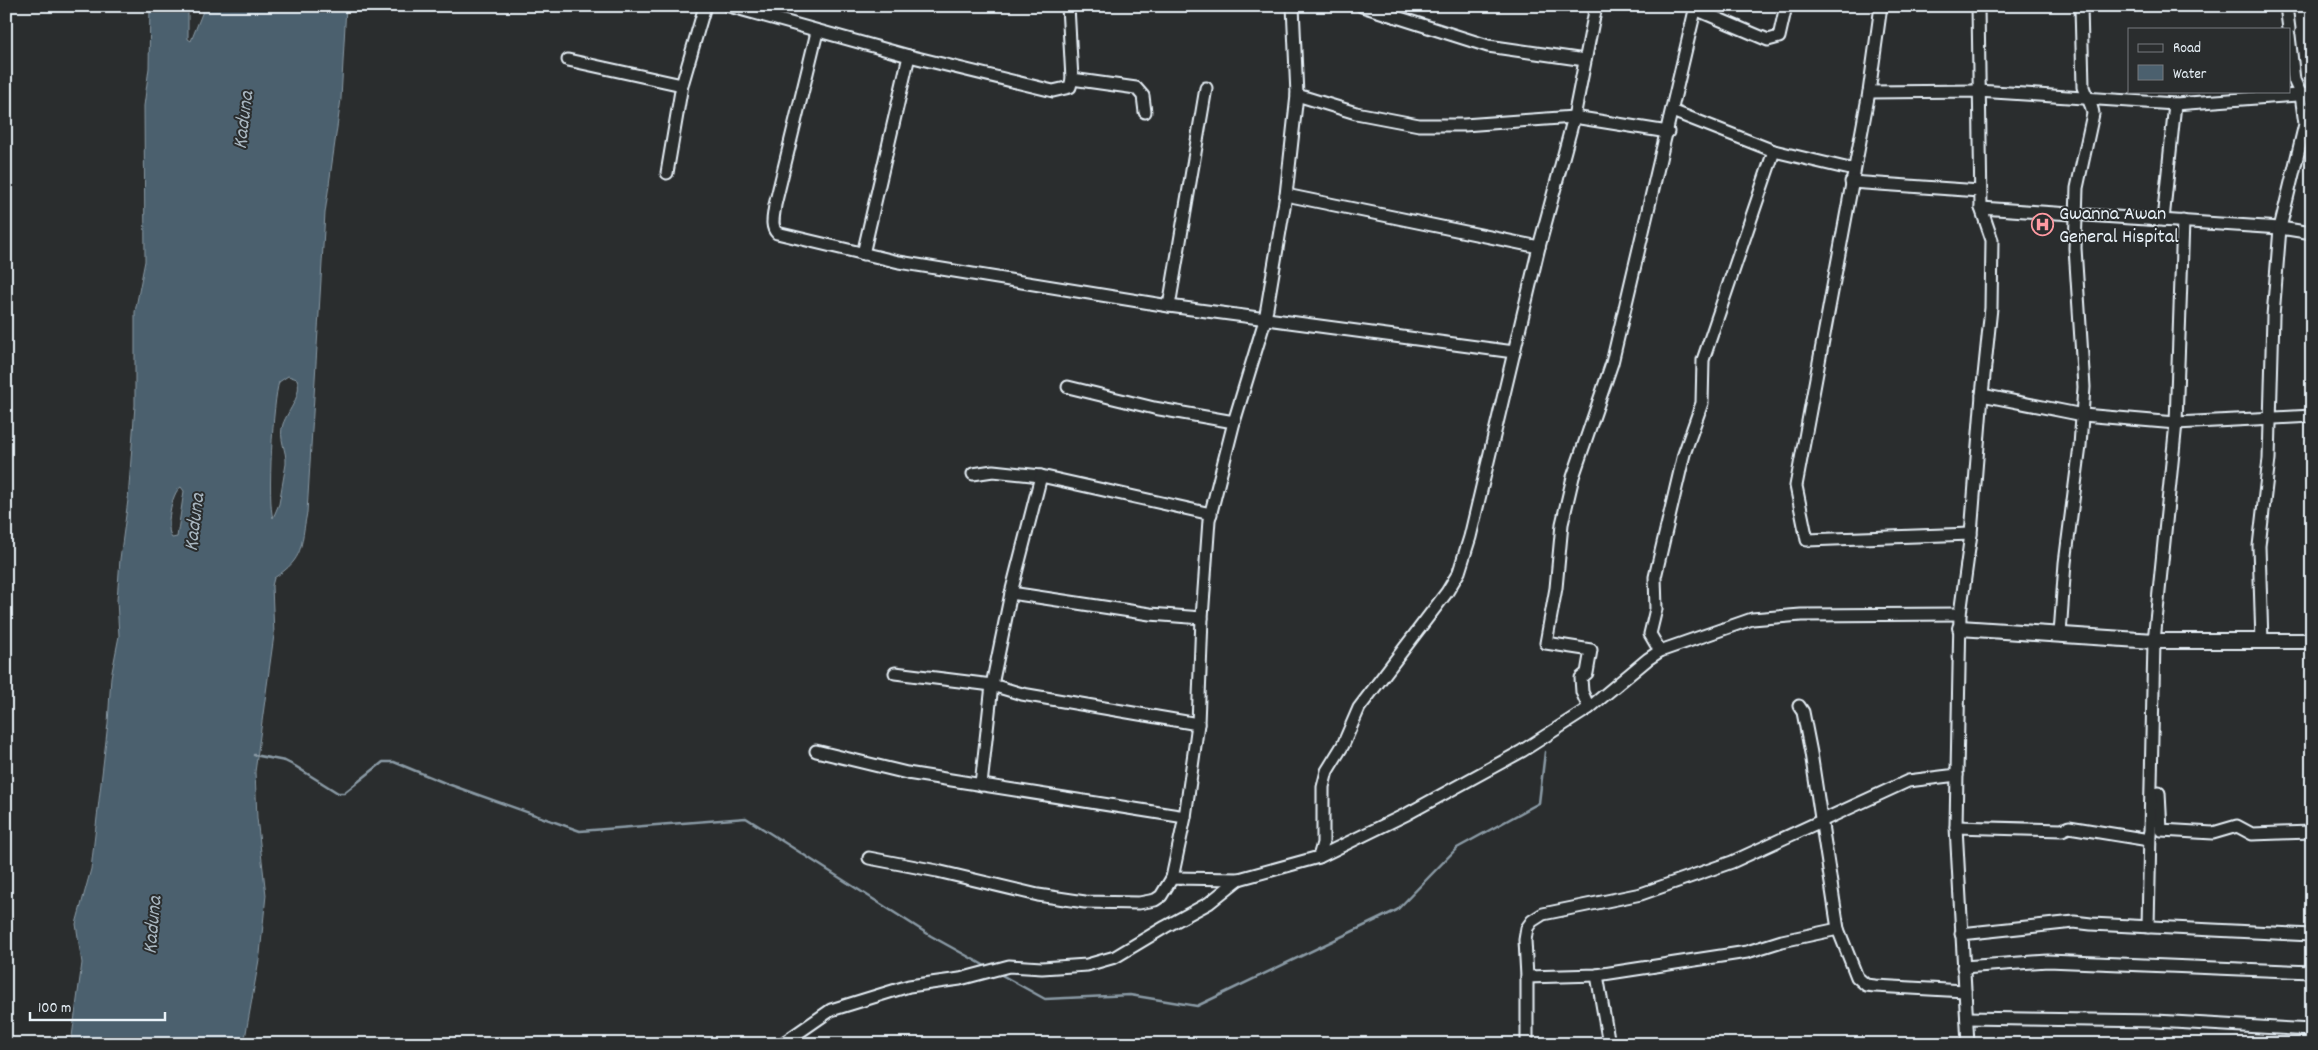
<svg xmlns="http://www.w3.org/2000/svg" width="2318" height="1050" font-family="Dekko,sans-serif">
  <rect width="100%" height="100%" fill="#2a2d2e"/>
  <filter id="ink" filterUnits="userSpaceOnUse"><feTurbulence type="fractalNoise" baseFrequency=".02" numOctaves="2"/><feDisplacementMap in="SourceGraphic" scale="10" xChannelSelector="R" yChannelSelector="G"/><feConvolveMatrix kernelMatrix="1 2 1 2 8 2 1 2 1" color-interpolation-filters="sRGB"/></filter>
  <g filter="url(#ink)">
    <!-- water -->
    <path fill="#4b606e" stroke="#8a9aa5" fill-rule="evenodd" d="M150 6H188V39L191 41 205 6H346L341 99 325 213 307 513C300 547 305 558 274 578L272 586 274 635 255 772 257 818 266 895 260 954 244 1044H71L82 963 76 924 91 869 108 723 111 677 119 636 117 600 120 559 128 500 135 405V312L145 261 144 106 149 68ZM288 376 297 379C303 395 288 410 283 424 278 439 287 450 286 464L279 504 273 518C267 502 273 400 279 382ZM181 487 184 491 177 537 172 538C165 530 171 492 181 487Z"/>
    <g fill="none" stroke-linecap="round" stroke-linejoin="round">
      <!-- stream -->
      <g stroke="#8a9aa5" stroke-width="2.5">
        <polyline points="254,755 285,761 295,766 338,793 344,793 383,762 394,762 445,783 580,831 746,818 931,936 987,967"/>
        <polyline points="998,973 1045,999 1130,995 1197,1006 1397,910 1457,848 1539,803 1545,752"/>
      </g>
      <defs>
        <g id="minor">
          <polyline points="729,6 909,56 1053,91 1070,87 1072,79 1068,6"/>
          <polyline points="1362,6 1488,46 1585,60"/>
          <polyline points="1881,6 1869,92 1796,486 1807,540 1971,534"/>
          <polyline points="2286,6 2289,29"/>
          <polyline points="1695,9 1768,40 1779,37 1786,6"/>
          <path d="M817 32 775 205C774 215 770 226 777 233L899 262 1169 306 1514 352"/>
          <polyline points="568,60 682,85"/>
          <polyline points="1072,79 1136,88 1143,96 1145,112"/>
          <polyline points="1869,92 1978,91 2175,104 2312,94"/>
          <polyline points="1297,95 1356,113 1419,125 1464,125 1574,117 1668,132"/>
          <polyline points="1672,111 1774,151 1854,170"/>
          <polyline points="667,173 682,85 705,6"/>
          <polyline points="1851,182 1980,191"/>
          <polyline points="1286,195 1539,247"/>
          <polyline points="1981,208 2280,228 2312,233"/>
          <polyline points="2163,220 2175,104"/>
          <polyline points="863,254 909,56"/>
          <polyline points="1169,306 1206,88"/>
          <polyline points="1068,387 1154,408 1234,422"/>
          <polyline points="1982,395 2083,415 2176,423 2312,416"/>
          <polyline points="973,474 993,471 1041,476 1211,514"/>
          <polyline points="1011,593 1150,614 1202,618"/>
          <path d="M2060 634 2065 563 2080 446 2084 387 2075 248 2077 188 2093 114C2092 103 2086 97 2083 87L2081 6"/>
          <polyline points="2262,642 2259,546 2269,459 2273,316 2280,228 2305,124 2301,95 2294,80 2289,35"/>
          <polyline points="1660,651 1650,634 1656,609 1655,577 1684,454 1702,403 1703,360 1774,151"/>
          <polyline points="895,673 992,685 1022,694 1198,724"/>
          <polyline points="1799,706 1803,712 1811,753 1838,929 1857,977 1866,985 1875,986 1965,991"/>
          <polyline points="1589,708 1582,692 1581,678 1587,673 1591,650 1546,643 1556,588 1562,524 1573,477 1612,363 1696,6"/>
          <polyline points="816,751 907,773 1185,817"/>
          <polyline points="981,785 992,685 1011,593 1041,476"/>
          <polyline points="2159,793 2161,830 2213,833 2237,826 2252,834 2312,832"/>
          <polyline points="1956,827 2062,830 2069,827 2149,840 2150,832"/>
          <polyline points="1319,857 1323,843 1323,787 1327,771 1343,745 1359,708 1447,592 1459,572 1470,537 1539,247 1574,117 1596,6"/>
          <polyline points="869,858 937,871 1038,895 1085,902 1139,903 1155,900 1161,896 1172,878 1239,879 1319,857 1407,814 1522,751 1589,708 1648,659 1660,651 1752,619 1801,615 1960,614"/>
          <polyline points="1172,878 1185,817 1198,724 1202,618 1209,520 1234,422 1265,320 1286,195 1297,95 1293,6"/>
          <polyline points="2148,927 2154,641 2176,423 2183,221"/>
          <polyline points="1961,934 2074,922 2091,924 2312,935"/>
          <polyline points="1963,967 2048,961 2312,972"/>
          <polyline points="1597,975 1609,1044"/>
          <polyline points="1527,977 1597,975 1747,952 1782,941 1838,929"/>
          <polyline points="1967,1018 2156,1021 2312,1030"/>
          <polyline points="782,1044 831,1010 909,986 960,979 1009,966 1042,968 1087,965 1115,957 1165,927 1209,903 1239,879"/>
          <polyline points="1527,1044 1527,977 1525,940 1527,928 1532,921 1543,914 1641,894 1732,862 1908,781 1957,775"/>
          <polyline points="1968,1044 1956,827 1960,614 1971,534 1982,395 1991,308 1992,240 1981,208 1978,6"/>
        </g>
        <polyline id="tertiary" points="1960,628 2154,641 2312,641"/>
      </defs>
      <!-- minor casing -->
      <use href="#minor" stroke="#e8f1f8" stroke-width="15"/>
      <!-- tertiary casing -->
      <use href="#tertiary" stroke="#e8f1f8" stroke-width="18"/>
      <!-- minor -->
      <use href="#minor" stroke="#2a2d2e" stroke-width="11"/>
      <!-- tertiary -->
      <use href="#tertiary" stroke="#2a2d2e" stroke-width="14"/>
    </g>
  </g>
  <!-- icons -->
  <defs>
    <symbol id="hospital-ring" viewBox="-11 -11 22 22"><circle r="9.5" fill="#2a2d2e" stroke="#ff9aa2" stroke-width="1.5"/><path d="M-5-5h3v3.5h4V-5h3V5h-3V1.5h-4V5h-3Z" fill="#ff9aa2"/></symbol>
  </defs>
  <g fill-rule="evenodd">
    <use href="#hospital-ring" x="2030" y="212" width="25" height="25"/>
  </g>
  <g text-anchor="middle" stroke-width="4" stroke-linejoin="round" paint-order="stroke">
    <!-- poi labels -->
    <g font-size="20" fill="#e8f1f8" stroke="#2a2d2e" text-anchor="start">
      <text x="2059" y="219">Gwanna Awan<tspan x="2059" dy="23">General Hispital</tspan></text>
    </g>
    <!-- water labels -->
    <g font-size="21" font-style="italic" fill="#a9b7c1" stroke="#2a2d2e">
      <text transform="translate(242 120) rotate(-83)" y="7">Kaduna</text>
      <text transform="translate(193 522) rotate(-83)" y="7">Kaduna</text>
      <text transform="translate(151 925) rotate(-85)" y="7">Kaduna</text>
    </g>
  </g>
  <!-- margin -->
  <rect width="2318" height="1050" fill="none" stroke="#2a2d2e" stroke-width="25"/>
  <rect x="12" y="12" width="2293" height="1025" fill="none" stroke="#e8f1f8" stroke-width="2" filter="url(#ink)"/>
  <!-- legend -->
  <rect x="2128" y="28" width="162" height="65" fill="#2a2d2e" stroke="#767b7f"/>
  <rect x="2138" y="44" width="25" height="8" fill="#2a2d2e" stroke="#767b7f"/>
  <text x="2173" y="52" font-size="15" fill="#e8f1f8">Road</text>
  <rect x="2138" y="65" width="25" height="15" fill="#4b606e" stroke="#767b7f"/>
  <text x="2173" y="78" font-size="15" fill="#e8f1f8">Water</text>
  <!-- scale -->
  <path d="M30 1012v8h135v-8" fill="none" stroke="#e8f1f8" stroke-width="2.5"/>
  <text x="38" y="1012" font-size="15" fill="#e8f1f8" stroke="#2a2d2e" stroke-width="4" paint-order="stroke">100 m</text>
</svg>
